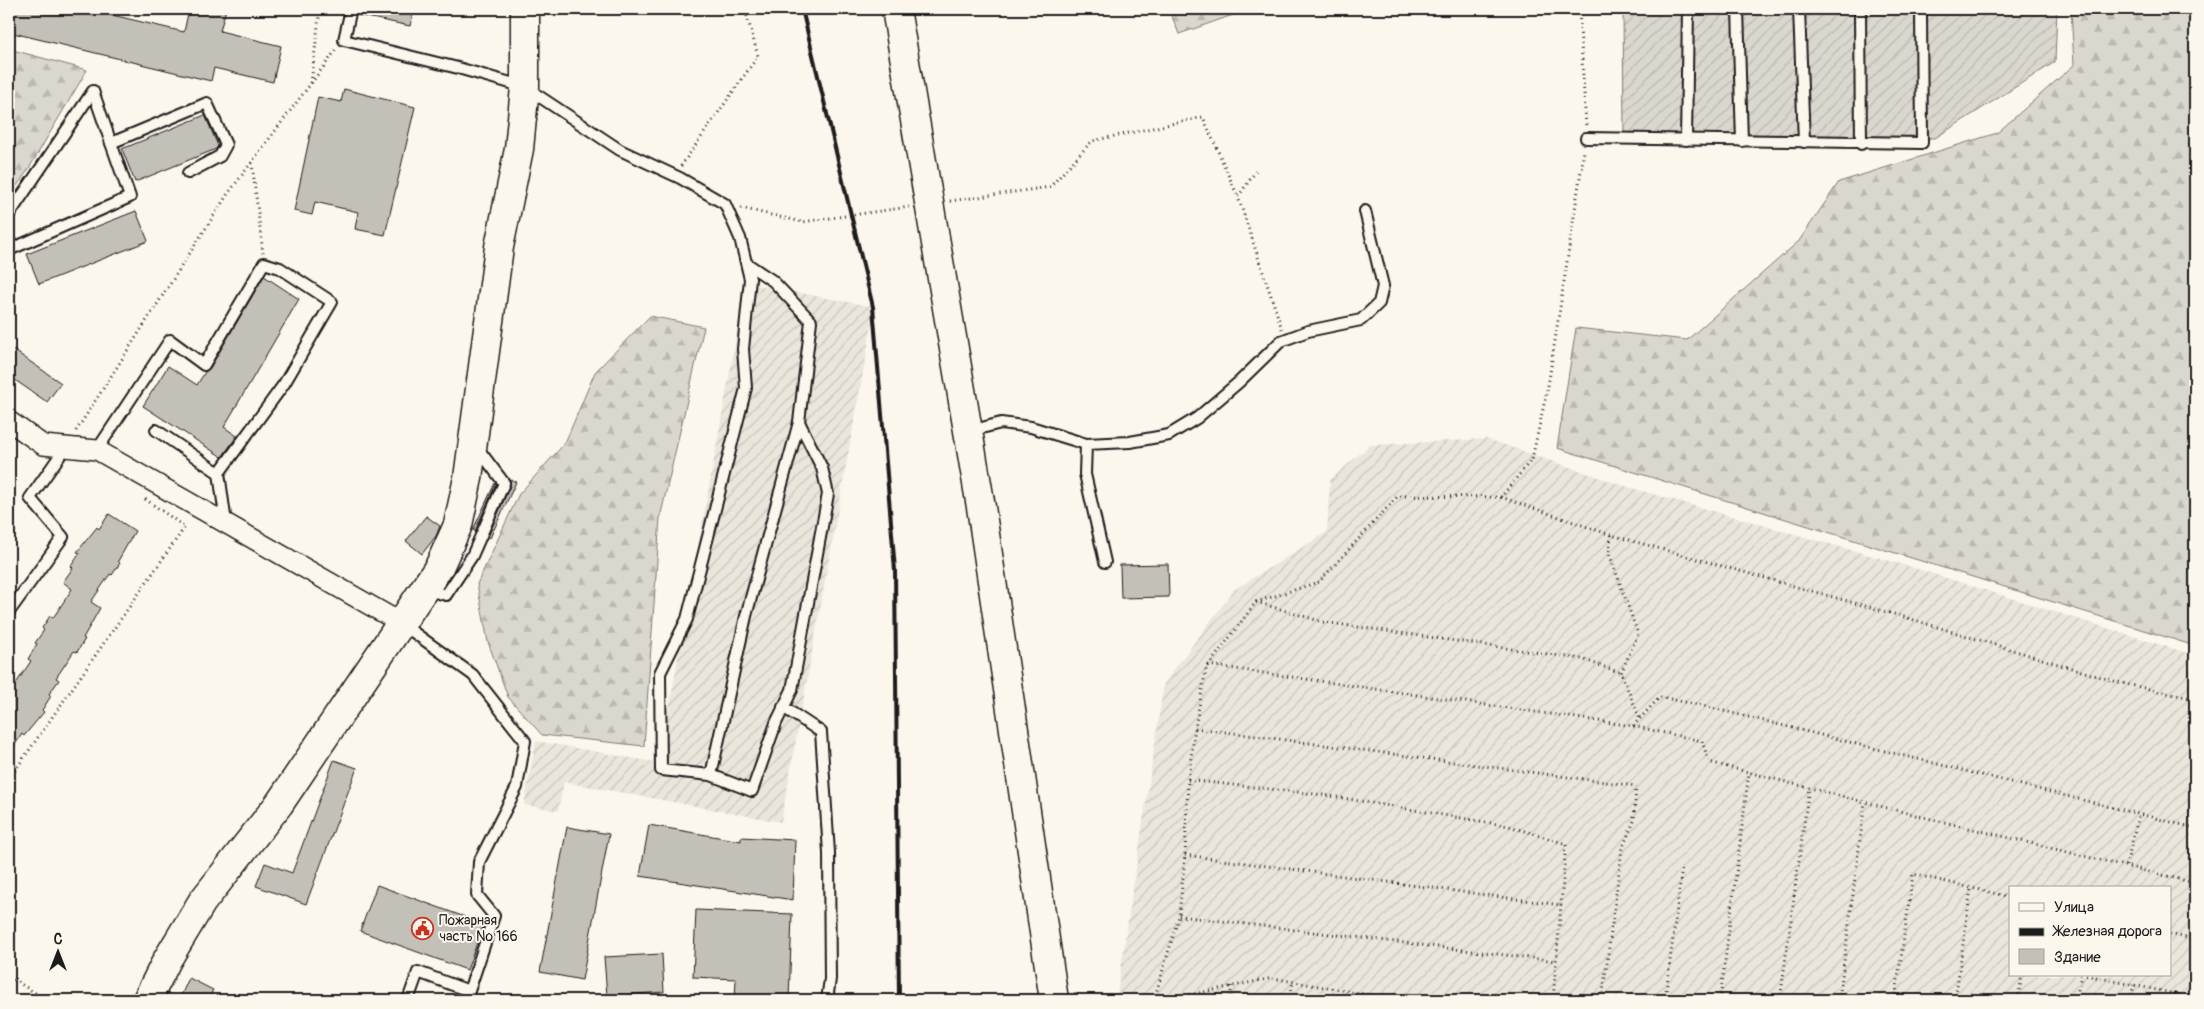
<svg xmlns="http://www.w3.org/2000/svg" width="2204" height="1009" font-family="Pangolin,sans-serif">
  <defs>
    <pattern id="industrial-furrows" width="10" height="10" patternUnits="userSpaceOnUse" patternTransform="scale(1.25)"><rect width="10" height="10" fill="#eae6dc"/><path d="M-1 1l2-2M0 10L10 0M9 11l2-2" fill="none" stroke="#c8c5bc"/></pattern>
    <pattern id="forest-firs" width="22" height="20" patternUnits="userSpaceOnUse" patternTransform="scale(1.25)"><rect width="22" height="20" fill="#dad7ce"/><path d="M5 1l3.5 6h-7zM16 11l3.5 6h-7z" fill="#bab8b0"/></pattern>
    <pattern id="garden-furrows" width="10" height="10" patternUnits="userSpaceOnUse" patternTransform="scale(1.25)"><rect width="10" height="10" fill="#dad7ce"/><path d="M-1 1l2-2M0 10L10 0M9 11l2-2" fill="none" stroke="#bab8b0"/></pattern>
  </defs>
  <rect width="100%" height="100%" fill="#fbf7ec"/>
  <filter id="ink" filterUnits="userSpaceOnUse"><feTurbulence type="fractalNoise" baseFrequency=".02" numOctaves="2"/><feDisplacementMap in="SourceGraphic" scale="10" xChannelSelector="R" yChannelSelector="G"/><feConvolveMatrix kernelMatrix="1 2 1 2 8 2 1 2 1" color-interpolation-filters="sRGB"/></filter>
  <g filter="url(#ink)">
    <!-- industrial -->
    <g fill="url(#industrial-furrows)" fill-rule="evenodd">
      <polygon points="746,283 875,307 781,822 564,782 558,811 524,805 536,741 659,763"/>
      <path d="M1487 439 1628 487 1908 566 2190 654 2195 653V1000H1116L1164 683 1234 590 1327 532 1330 480 1370 445ZM2010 888H2170V975H2010Z"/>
    </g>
    <!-- forest -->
    <g fill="url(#forest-firs)" stroke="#7b7a75">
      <polygon points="1169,9 1250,9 1179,34"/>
      <polygon points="2071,9 2195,9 2195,646 1557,448 1576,328 1687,340 1799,241 1839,182 1997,133 2074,65"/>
      <polygon points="9,49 87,70 28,170 9,197"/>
      <polygon points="650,316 704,327 660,518 644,746 542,735 508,697 488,642 477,584 519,494 565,443 595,372"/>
    </g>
    <!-- garden -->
    <polygon fill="url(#garden-furrows)" stroke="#7b7a75" points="1623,9 2057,9 2055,62 1935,138 1624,137"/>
    <!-- building -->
    <g fill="#c3c0b8" stroke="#1c1c1c">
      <polygon points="12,9 87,9 184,32 189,9 226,9 220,31 281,46 273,82 214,68 211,81 9,32"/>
      <polygon points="358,9 414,9 410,26 357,15"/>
      <polygon points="344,89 415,107 385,235 355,229 358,212 315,202 312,215 294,211 318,97 341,102"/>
      <polygon points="205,115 218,146 216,149 135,182 122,149"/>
      <polygon points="136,211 148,241 39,284 27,254"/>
      <polygon points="264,276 299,299 224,427 237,436 222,457 143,406 168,366 197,385 205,372 210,368"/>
      <polygon points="9,347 61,383 47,402 9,376"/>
      <polygon points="510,479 516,482 490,538 488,537 510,486"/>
      <polygon points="495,483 496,484 475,531 473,530"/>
      <polygon points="109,514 135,531 118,561 120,563 112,575 110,574 91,602 100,608 83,638 85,639 77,652 74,651 56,678 59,680 49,694 51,696 42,710 44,712 24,736 22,734 9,754 9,694 31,661 28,659 37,644 35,643 44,630 42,628 50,616 53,618 72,589 63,582 73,568 71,566 80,553 77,552 97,527 99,529"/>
      <polygon points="426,516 440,526 436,536 422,554 406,541"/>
      <polygon points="1168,564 1169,597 1121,598 1120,565"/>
      <polygon points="334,760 357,768 306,904 256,886 265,863 292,873"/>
      <polygon points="649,825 741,841 741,837 795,840 793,900 640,876"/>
      <polygon points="567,827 609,834 582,980 540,972"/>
      <polygon points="377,885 484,924 467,970 360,931"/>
      <polygon points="696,910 792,914 789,1000 735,1000 736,979 693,977"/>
      <polygon points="662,954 664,992 607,996 604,957"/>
      <polygon points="189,978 213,990 208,1000 179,1000"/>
    </g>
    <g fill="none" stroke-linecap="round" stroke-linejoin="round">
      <defs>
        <g id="lane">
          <polyline points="351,9 344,40 458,68 525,87 620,150 680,178 725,204 740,238 750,279 743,349 746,388 687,619 660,673 661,770 711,775 746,616 799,422 811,321 773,281 746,263"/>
          <polyline points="1738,9 1742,141"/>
          <polyline points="1799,9 1804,142"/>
          <polyline points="1860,9 1861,144"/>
          <polyline points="1586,138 1922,143 1921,9"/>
          <polyline points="1686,140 1688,9"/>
          <polyline points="9,215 93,91 111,143"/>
          <polyline points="9,250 130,197 111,143 207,103 226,145 220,156 188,173"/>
          <polyline points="156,430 219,473 226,523"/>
          <polyline points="970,431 1001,423 1031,427 1086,444 1130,442 1169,435 1197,418 1239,382 1281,341 1308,331 1361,320 1379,303 1383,286 1365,211"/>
          <polyline points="1086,444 1085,474 1105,562"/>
          <polyline points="97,450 170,340 204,365 264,263 280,268 332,302 284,384 219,473"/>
          <polyline points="427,590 446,595 472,556 504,483 476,446"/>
          <polyline points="9,612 63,537 30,498 66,447"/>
          <polyline points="402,624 473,675 525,741 517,787 479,862 477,895 494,916 469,991 418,972 408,1000"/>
          <polyline points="783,707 821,732 829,853 830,979 827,1000"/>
          <polyline points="711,775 752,791 776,723 792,690 828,494 822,468 799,422"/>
        </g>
        <polyline id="street" points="9,421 43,445 97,450 401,623"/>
        <polyline id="secondary" points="147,1000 167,960 202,902 279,804 439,567 458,525 468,478 499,247 519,149 525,87 525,9"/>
        <polyline id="primary" points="896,9 981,507 1054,1000"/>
      </defs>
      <!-- lane casing -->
      <use href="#lane" stroke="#1c1c1c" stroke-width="14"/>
      <!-- street casing -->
      <use href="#street" stroke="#1c1c1c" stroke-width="22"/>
      <!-- secondary casing -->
      <use href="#secondary" stroke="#1c1c1c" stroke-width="31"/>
      <!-- primary casing -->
      <use href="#primary" stroke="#1c1c1c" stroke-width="31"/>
      <!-- path -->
      <g stroke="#1c1c1c" stroke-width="3" stroke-dasharray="1 4" stroke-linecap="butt">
        <polyline points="1579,9 1586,127"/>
        <polyline points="311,83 320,9"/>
        <polyline points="252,163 263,253"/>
        <polyline points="681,166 758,56 745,9"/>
        <polyline points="1256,171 1238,197 1282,329"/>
        <polyline points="950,201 1050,187 1092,141 1203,117 1238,197"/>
        <polyline points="741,208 802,222 909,207"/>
        <polyline points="76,431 227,195 336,50"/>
        <polyline points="1501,497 1611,535 1901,616 2117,682 2195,699"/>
        <polyline points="1611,535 1609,553 1638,634 1621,673"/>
        <polyline points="1256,602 1323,622 1582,659 1621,673 1640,719"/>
        <polyline points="1208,665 1633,726 1702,741 1709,762 1907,813 2195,883"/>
        <polyline points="1633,726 1660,697 1704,706 2195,828"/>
        <polyline points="1195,728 1636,786 1634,821 1622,849 1602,1000"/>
        <polyline points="9,779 185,527 145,499"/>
        <polyline points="1188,780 1324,795 1509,826 1566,844 1553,1000"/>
        <polyline points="1185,855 1561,905"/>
        <polyline points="2126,866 2139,814"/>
        <polyline points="1179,916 1556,961"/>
        <polyline points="2170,934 2195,940"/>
        <polyline points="2086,975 2195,998"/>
        <polyline points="9,977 47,1000"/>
        <polyline points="1231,986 1231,1000"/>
        <polyline points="1154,1000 1179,916 1185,855 1188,780 1195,728 1206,669 1256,602 1319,582 1398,496 1501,497 1532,459 1548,386 1584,151"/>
        <polyline points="1165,1000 1272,978 1399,1000"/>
        <polyline points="1290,1000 1293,981"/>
        <polyline points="1351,1000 1352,992"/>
        <polyline points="1665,1000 1682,868"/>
        <polyline points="1720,1000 1749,772"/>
        <polyline points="1780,1000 1809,787"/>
        <polyline points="1839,1000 1865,802"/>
        <polyline points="1895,1000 1913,874 2010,897"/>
        <polyline points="1955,1000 1971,888"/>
        <polyline points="2018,1000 2022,975"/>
        <polyline points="2076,1000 2081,975"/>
        <polyline points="2130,1000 2134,985"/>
      </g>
      <!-- lane -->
      <use href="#lane" stroke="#fbf7ec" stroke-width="10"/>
      <!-- street -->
      <use href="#street" stroke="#fbf7ec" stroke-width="19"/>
      <!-- secondary -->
      <use href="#secondary" stroke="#fbf7ec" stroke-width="28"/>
      <!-- primary -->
      <use href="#primary" stroke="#fbf7ec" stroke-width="28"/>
      <!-- rail -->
      <polyline stroke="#1c1c1c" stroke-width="4" points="802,9 873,307 895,570 899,1000"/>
    </g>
  </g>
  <!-- icons -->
  <defs>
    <symbol id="civic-ring" viewBox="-11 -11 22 22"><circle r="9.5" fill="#fbf7ec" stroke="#c8321e" stroke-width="1.5"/><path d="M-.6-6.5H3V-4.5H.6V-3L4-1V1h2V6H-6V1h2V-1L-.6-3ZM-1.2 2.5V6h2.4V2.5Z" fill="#c8321e"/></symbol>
  </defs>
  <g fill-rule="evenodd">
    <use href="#civic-ring" x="410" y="916" width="25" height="25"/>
  </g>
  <g text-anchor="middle" stroke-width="4" stroke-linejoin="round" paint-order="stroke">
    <!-- poi labels -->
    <g font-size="14" fill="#1c1c1c" stroke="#fbf7ec" text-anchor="start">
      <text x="439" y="925">Пожарная<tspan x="439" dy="16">часть № 166</tspan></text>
    </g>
  </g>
  <!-- margin -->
  <rect width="2204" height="1009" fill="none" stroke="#fbf7ec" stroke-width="30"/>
  <rect x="15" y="15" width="2174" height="979" fill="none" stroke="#1c1c1c" stroke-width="2" filter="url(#ink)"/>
  <!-- legend -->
  <rect x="2009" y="886" width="162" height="90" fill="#fbf7ec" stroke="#a29f99"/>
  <rect x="2019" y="903" width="25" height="8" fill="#fbf7ec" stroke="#a29f99"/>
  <text x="2054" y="912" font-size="15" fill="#1c1c1c">Улица</text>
  <rect x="2019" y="928" width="25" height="8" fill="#1c1c1c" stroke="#a29f99"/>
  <text x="2054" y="936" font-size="15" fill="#1c1c1c">Железная дорога</text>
  <rect x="2019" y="949" width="25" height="15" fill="#c3c0b8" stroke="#a29f99"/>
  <text x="2054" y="962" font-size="15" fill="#1c1c1c">Здание</text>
  <!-- north arrow -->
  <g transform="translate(58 952)" stroke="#fbf7ec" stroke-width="4" paint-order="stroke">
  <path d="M0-4L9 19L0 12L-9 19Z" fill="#1c1c1c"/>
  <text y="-8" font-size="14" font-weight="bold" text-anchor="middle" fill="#1c1c1c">С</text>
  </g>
</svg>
